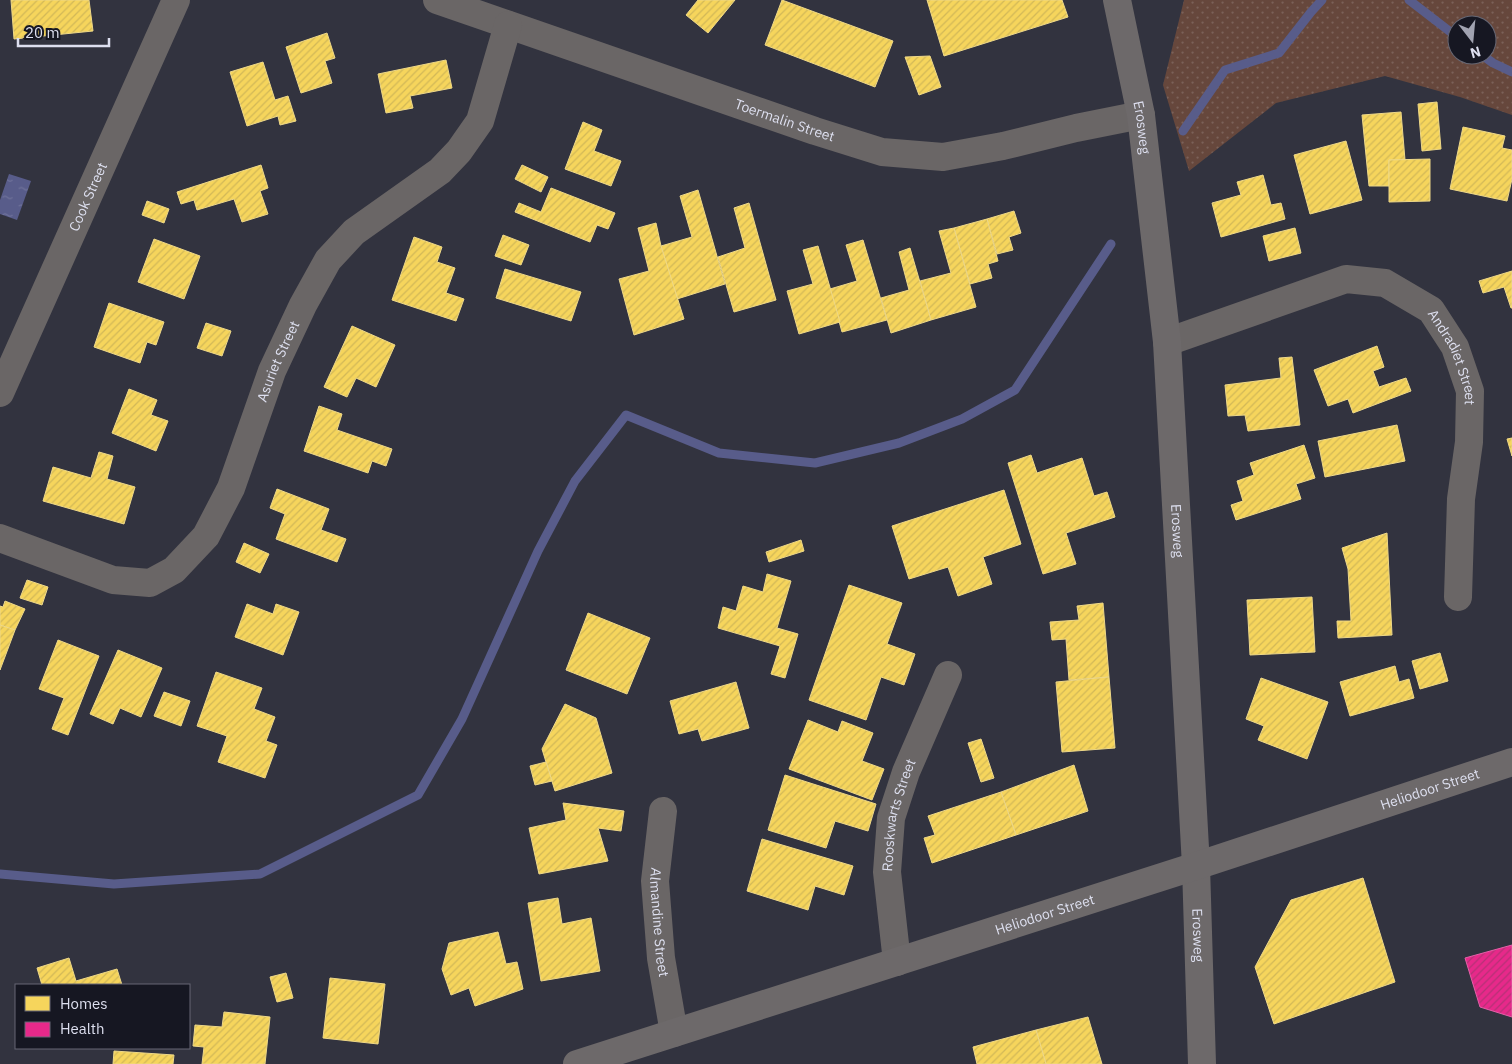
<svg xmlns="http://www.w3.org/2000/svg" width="1512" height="1064" font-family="'IBM Plex Sans',sans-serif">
  <defs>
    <pattern id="grass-dots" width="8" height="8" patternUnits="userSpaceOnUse" patternTransform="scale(1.25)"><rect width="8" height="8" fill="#66473c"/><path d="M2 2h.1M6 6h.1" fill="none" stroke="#7b6158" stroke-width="1.8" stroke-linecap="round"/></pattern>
    <pattern id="water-ripples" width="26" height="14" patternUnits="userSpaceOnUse" patternTransform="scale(1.25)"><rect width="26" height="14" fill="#585c8a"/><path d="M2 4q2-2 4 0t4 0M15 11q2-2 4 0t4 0" fill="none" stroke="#70739b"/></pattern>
    <pattern id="homes-hatch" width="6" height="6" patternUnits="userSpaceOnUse" patternTransform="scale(1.25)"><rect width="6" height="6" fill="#f6d55c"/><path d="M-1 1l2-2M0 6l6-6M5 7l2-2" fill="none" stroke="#d2b858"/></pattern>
    <pattern id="health-hatch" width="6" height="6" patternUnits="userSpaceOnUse" patternTransform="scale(1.25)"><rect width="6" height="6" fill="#e7298a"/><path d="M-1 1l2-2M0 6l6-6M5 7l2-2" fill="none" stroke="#b63176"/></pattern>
  </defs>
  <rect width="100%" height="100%" fill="#32333f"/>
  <!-- grass -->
  <path fill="url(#grass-dots)" fill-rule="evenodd" d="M1184 0H1512V115L1460 97 1385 76 1276 103 1189 171 1163 85ZM1457 25H1487V55H1457Z"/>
  <!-- water -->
  <polygon fill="url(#water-ripples)" points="9,174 31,181 17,220 0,214 0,200"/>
  <!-- homes -->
  <g fill="url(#homes-hatch)" stroke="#eed888">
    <polygon points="11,0 89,0 93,31 14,39"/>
    <polygon points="698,0 735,0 708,33 686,15"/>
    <polygon points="782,0 893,41 875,87 765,45"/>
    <polygon points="927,0 1062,0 1068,17 944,56"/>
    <polygon points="327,33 335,58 325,61 332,83 301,93 286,47"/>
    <polygon points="930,56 941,87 919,95 905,57"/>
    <polygon points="446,60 452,88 410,96 413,108 386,113 378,74"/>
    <polygon points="263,62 275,100 288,96 296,121 280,125 278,116 247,126 230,72"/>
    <polygon points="1437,102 1441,149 1422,151 1418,104"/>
    <polygon points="1401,112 1405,160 1389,160 1389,186 1369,186 1362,115"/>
    <polygon points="583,122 602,130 594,151 621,161 611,186 565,169"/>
    <polygon points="1463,127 1505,136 1502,148 1512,150 1512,179 1507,201 1450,189"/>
    <polygon points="1346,141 1362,200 1310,214 1294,155"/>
    <polygon points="1430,159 1430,201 1389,202 1389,160"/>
    <polygon points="261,165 268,188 260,191 268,214 242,222 234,199 197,210 194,200 181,204 177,192"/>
    <polygon points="522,165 548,177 541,192 515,179"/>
    <polygon points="1263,175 1271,205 1281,203 1285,219 1221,237 1212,203 1241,195 1237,182"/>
    <polygon points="551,188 615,213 608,229 597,225 590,242 515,212 519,203 541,212"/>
    <polygon points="698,190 725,284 677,299 661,246 692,237 680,196"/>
    <polygon points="147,201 169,209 164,223 142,215"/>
    <polygon points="749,203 776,300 734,312 718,257 745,248 734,208"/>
    <polygon points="1014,211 1021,233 1009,237 1013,250 997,254 987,219"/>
    <polygon points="987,219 998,261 988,264 992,278 970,284 954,228"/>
    <polygon points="656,223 661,246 684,319 634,335 619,279 649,271 638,228"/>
    <polygon points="954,228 976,307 931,320 920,281 951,273 939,231"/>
    <polygon points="1295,228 1301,253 1269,261 1263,236"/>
    <polygon points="503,235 529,245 521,265 495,256"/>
    <polygon points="414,237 442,247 437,262 455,268 446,293 464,299 456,321 392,300"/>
    <polygon points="154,239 200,256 184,299 138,282"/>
    <polygon points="863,240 887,320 842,332 830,289 857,281 846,245"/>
    <polygon points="818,246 840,322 799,334 787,291 813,284 803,250"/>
    <polygon points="910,248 931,320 891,333 881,298 909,290 899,252"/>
    <polygon points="505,269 581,292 571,321 496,298"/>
    <polygon points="1512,271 1512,308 1511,308 1504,287 1483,293 1479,281"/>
    <polygon points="109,303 164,322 156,345 147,342 140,363 94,347"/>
    <polygon points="206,323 231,331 222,356 197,348"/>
    <polygon points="352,326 395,345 376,387 356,378 347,397 324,387"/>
    <polygon points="1377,346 1384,367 1373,371 1379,387 1406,378 1411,391 1353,413 1348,399 1328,406 1314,370"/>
    <polygon points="1292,357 1300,425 1248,431 1245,415 1228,416 1225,385 1281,378 1279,358"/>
    <polygon points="129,389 157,400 151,415 168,421 156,451 112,433"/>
    <polygon points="319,406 342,414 337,430 392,449 386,466 372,461 368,473 304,451"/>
    <polygon points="1397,425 1405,461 1325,477 1318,441"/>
    <polygon points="1512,438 1512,456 1507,439"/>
    <polygon points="1304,445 1315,478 1296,484 1301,499 1236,520 1231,505 1243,501 1237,481 1254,475 1250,463"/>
    <polygon points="99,452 113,456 107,479 135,487 124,524 43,501 53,467 91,478"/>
    <polygon points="1031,455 1037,473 1082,458 1094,496 1107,492 1115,517 1066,533 1076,564 1043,574 1008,463"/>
    <polygon points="277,489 329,509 321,530 346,539 337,562 276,539 285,514 270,508"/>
    <polygon points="1004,490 1021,544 983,557 992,584 958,596 948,567 909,579 892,526"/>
    <polygon points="1387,533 1392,635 1338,638 1337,621 1351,621 1348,569 1342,548"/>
    <polygon points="801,540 804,551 769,562 766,552"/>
    <polygon points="244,543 269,554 260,573 236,562"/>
    <polygon points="767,574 791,581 777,628 798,634 785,678 771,674 780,646 718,628 723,607 736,611 743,586 763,592"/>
    <polygon points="27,580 48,587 42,605 20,598"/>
    <polygon points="849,585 902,603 887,644 915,654 904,685 881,677 866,720 809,700"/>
    <polygon points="1312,597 1315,652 1250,655 1247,600"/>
    <polygon points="5,601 25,609 15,630 0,625 0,606 3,607"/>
    <polygon points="1103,603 1109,677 1069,680 1066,639 1052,640 1050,622 1079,620 1077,606"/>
    <polygon points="247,604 273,614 276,604 299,612 283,655 235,637"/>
    <polygon points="588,613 650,638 627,694 566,670"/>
    <polygon points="0,625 15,630 0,670"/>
    <polygon points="58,640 99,656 68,735 52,729 64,698 39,689"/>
    <polygon points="118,650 162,668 141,717 120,708 113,724 90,714"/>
    <polygon points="1440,653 1448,681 1420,689 1412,661"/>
    <polygon points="1395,666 1399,682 1409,679 1414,698 1350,716 1340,682"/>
    <polygon points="216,672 262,688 254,709 275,717 266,741 277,745 265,778 218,762 227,736 197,726"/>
    <polygon points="1109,677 1115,748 1062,752 1056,682"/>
    <polygon points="1261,678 1328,702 1307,759 1258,740 1264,726 1246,719"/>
    <polygon points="736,682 749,728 702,741 698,729 679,734 670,701"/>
    <polygon points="164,692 190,701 181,726 154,716"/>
    <polygon points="565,704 596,718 612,773 555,791 542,749"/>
    <polygon points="808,720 838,732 842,721 873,733 862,761 884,769 872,800 789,769"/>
    <polygon points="981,739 994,778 981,782 968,743"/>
    <polygon points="546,762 552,781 535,785 530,766"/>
    <polygon points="1074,765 1088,811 1016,835 1001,792"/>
    <polygon points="785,775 876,804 868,831 835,821 826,848 768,830"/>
    <polygon points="1001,792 1016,835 932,863 924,838 935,835 928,816"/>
    <polygon points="563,803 624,811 621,831 598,828 608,861 539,874 529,828 566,820"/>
    <polygon points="762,839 853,866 844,895 815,886 808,910 747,891"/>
    <polygon points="1363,878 1395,982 1274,1024 1255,967 1291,900"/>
    <polygon points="558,898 562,924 591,918 600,971 541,981 528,903"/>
    <polygon points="498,932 506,964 517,962 523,989 475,1006 469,988 451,995 442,969 449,943"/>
    <polygon points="69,958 76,981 117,969 122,985 42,985 37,968"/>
    <polygon points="286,973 293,998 277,1002 270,977"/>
    <polygon points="330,978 385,984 378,1044 323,1038"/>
    <polygon points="224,1012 270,1017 265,1064 202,1064 204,1047 193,1046 195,1025 222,1027"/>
    <polygon points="1088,1017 1102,1064 1046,1064 1036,1030"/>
    <polygon points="1036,1030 1046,1064 977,1064 973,1047"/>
    <polygon points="114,1051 174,1055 173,1064 113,1064"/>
  </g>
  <!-- health -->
  <polygon fill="url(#health-hatch)" stroke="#e460a8" points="1512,945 1512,1017 1480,1007 1465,958"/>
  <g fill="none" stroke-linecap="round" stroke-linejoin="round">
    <!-- stream -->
    <g stroke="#585c8a" stroke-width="9">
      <polyline points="1409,0 1457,37"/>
      <polyline points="1482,55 1493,63 1512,72"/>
      <polyline points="1183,131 1225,70 1279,53 1311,12 1322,0"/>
      <polyline points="0,874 114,884 260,874 418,795 462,719 538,551 575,481 626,415 719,453 815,463 899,443 962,419 1015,390 1111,244"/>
    </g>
    <!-- street -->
    <g stroke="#6a6666" stroke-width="28">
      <path id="s1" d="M437 0 815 131 882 152 943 157 1003 146 1076 128 1141 115"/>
      <path id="s2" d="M1167 342 1346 279 1385 283 1431 310 1455 347 1470 391 1469 442 1461 499 1458 597"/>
      <path id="s3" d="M0 393 176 0"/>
      <path id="s4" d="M0 538 113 580 150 583 174 570 206 536 231 488 272 371 303 305 328 260 354 232 440 171 459 151 480 121 508 25"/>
      <path id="s5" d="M663 811 655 881 661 958 674 1033"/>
      <path id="s6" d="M897 962 887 872 891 818 906 772 948 675"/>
    </g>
    <!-- secondary -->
    <g stroke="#6d696a" stroke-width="28">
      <path id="s7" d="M1117 0 1141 115 1167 342 1196 866 1202 1064"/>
      <path id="s8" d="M577 1064 1196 866 1512 762"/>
    </g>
  </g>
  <g text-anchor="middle" stroke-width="5" stroke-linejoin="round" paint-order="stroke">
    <!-- street labels -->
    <g font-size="14" fill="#dddfef" stroke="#161722">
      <text dy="5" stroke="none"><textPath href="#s1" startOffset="368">Toermalin Street</textPath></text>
      <text dy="5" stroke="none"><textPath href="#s7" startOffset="130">Erosweg</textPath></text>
      <text dy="5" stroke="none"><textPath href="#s3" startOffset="215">Cook Street</textPath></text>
      <text dy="5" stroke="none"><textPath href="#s2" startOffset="335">Andradiet Street</textPath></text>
      <text dy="5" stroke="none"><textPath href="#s4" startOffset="421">Asuriet Street</textPath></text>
      <text dy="5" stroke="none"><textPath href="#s7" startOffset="535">Erosweg</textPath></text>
      <text dy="5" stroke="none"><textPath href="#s8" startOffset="896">Heliodoor Street</textPath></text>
      <text dy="5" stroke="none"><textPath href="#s6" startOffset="149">Rooskwarts Street</textPath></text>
      <text dy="5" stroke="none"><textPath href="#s8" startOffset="491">Heliodoor Street</textPath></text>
      <text dy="5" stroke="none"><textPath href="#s5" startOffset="112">Almandine Street</textPath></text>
      <text dy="5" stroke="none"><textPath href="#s7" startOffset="940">Erosweg</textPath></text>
    </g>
  </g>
  <!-- legend -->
  <rect x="15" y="984" width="175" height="65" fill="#161722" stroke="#666774"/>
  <rect x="25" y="996" width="25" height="15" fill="#f6d55c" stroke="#666774"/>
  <text x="60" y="1009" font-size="15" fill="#dddfef">Homes</text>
  <rect x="25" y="1022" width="25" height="15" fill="#e7298a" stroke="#666774"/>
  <text x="60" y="1034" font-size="15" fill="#dddfef">Health</text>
  <!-- north arrow -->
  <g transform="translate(1472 40) rotate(164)"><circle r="24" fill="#161722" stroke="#666774"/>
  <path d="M0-4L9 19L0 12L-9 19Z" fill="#a1a3b1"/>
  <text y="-8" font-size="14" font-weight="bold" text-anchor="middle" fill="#dddfef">N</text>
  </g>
  <!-- scale -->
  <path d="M18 38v8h91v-8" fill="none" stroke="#dddfef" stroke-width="2.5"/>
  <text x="25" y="38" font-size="15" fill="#dddfef" stroke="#161722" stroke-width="4" paint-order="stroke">20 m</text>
</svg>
